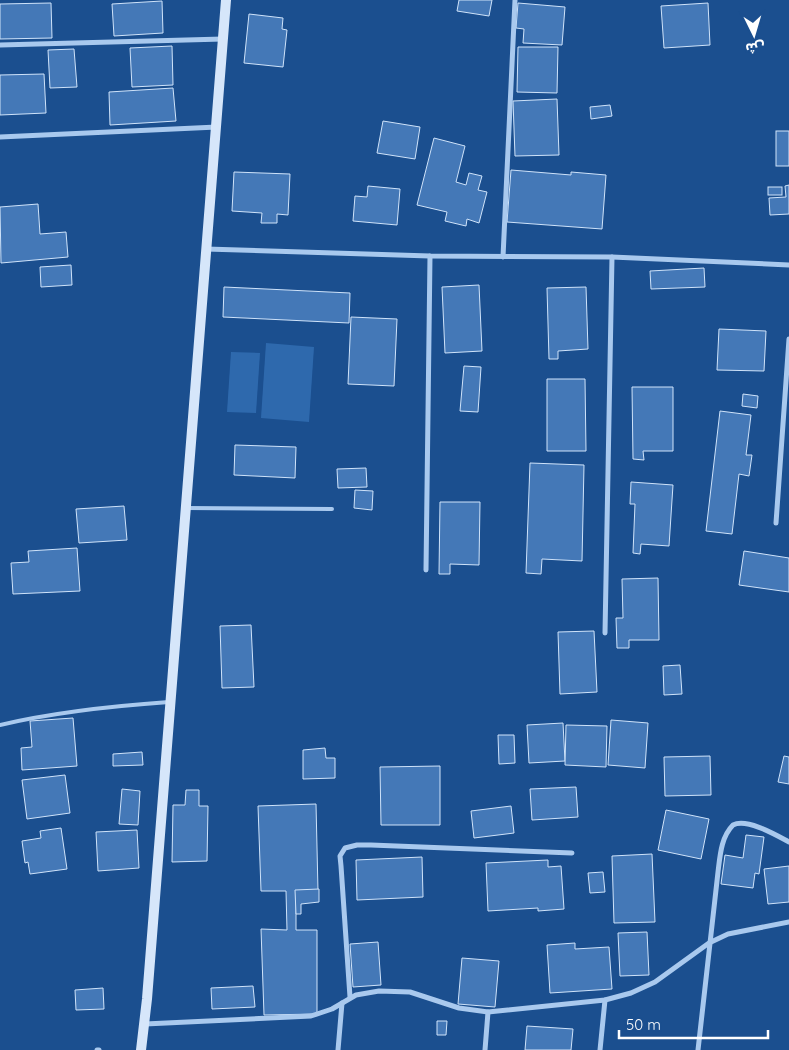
<svg xmlns="http://www.w3.org/2000/svg" width="789" height="1050" font-family="Quicksand,'Noto Sans Arabic',sans-serif">
  <rect width="100%" height="100%" fill="#1b4f8f"/>
  <!-- green -->
  <g fill="#2e69ad">
    <polygon points="266,343 314,347 309,422 261,418"/>
    <polygon points="231,352 260,353 256,413 227,412"/>
  </g>
  <!-- building -->
  <g fill="#4478b7" stroke="#cfe3fa">
    <polygon points="459,0 492,0 489,16 457,11"/>
    <polygon points="162,1 163,33 114,36 112,4"/>
    <polygon points="51,3 52,38 0,39 0,4"/>
    <polygon points="518,3 565,7 562,45 523,43 524,29 516,28"/>
    <polygon points="708,3 710,45 664,48 661,6"/>
    <polygon points="249,14 283,18 282,29 287,30 283,67 244,63"/>
    <polygon points="172,46 173,85 132,87 130,48"/>
    <polygon points="518,47 558,47 557,93 517,92"/>
    <polygon points="74,49 77,87 50,88 48,50"/>
    <polygon points="44,74 46,113 0,115 0,75"/>
    <polygon points="173,88 176,121 110,125 109,92"/>
    <polygon points="557,99 559,155 515,156 513,101"/>
    <polygon points="610,105 612,116 591,119 590,107"/>
    <polygon points="383,121 420,127 415,159 377,153"/>
    <rect x="776" y="131" width="13" height="35"/>
    <polygon points="434,138 465,146 456,182 466,185 469,173 482,176 478,190 487,192 479,223 467,219 466,226 445,221 447,212 417,205"/>
    <polygon points="511,170 571,175 571,172 606,175 602,229 507,222"/>
    <polygon points="234,172 290,174 288,215 277,214 277,223 261,223 262,213 232,211"/>
    <polygon points="789,185 789,214 770,215 769,198 786,197 785,186"/>
    <polygon points="368,186 400,189 397,225 353,221 355,196 367,197"/>
    <rect x="768" y="187" width="14" height="8"/>
    <polygon points="38,204 40,234 66,232 68,257 1,263 0,207"/>
    <polygon points="71,265 72,285 41,287 40,267"/>
    <polygon points="704,268 705,287 651,289 650,271"/>
    <polygon points="479,285 482,351 445,353 442,287"/>
    <polygon points="224,287 350,293 349,323 223,317"/>
    <polygon points="586,287 588,349 558,351 558,359 549,359 547,288"/>
    <polygon points="351,317 397,319 394,386 348,384"/>
    <polygon points="719,329 766,331 764,371 717,370"/>
    <polygon points="464,366 481,367 478,412 460,411"/>
    <polygon points="547,379 585,379 586,451 547,451"/>
    <polygon points="632,387 673,387 673,451 643,451 644,460 633,459"/>
    <polygon points="743,394 758,396 757,408 742,406"/>
    <polygon points="720,411 751,415 746,455 752,455 749,476 739,474 732,534 706,531"/>
    <polygon points="235,445 296,447 295,478 234,475"/>
    <polygon points="530,463 584,465 582,561 542,559 541,574 526,573"/>
    <polygon points="366,468 367,487 338,488 337,469"/>
    <polygon points="631,482 673,485 669,546 641,544 640,554 633,553 635,504 630,504"/>
    <polygon points="355,490 373,491 372,510 354,508"/>
    <polygon points="440,502 480,502 479,565 450,564 450,574 439,574"/>
    <polygon points="124,506 127,540 79,543 76,509"/>
    <polygon points="77,548 80,591 13,594 11,563 29,562 28,551"/>
    <polygon points="744,551 789,558 789,592 739,585"/>
    <polygon points="658,578 659,640 629,640 629,648 617,648 616,618 623,618 622,579"/>
    <polygon points="251,625 254,687 222,688 220,626"/>
    <polygon points="594,631 597,692 560,694 558,632"/>
    <polygon points="680,665 682,694 664,695 663,666"/>
    <polygon points="73,718 77,766 22,770 21,748 32,747 30,721"/>
    <polygon points="611,720 648,723 645,768 608,765"/>
    <polygon points="563,723 565,761 529,763 527,725"/>
    <polygon points="566,725 607,726 606,767 565,765"/>
    <polygon points="498,735 514,735 515,763 499,764"/>
    <polygon points="325,748 326,758 335,758 335,778 303,779 303,750"/>
    <polygon points="142,752 143,765 113,766 113,754"/>
    <polygon points="710,756 711,795 665,796 664,757"/>
    <polygon points="784,756 789,757 789,784 778,782"/>
    <polygon points="440,766 440,825 381,825 380,767"/>
    <polygon points="65,775 70,813 27,819 22,780"/>
    <polygon points="576,787 578,817 532,820 530,789"/>
    <polygon points="122,789 140,791 138,825 119,824"/>
    <polygon points="186,790 199,790 199,806 208,806 207,861 172,862 173,805 185,805"/>
    <polygon points="316,804 318,891 296,891 296,930 317,930 317,1014 264,1015 261,929 287,930 286,891 261,891 258,806"/>
    <polygon points="511,806 514,833 474,838 471,811"/>
    <polygon points="666,810 709,819 701,859 658,850"/>
    <polygon points="61,828 67,869 30,874 28,862 25,863 22,841 41,838 40,831"/>
    <polygon points="137,830 139,868 98,871 96,832"/>
    <polygon points="746,835 764,837 759,874 755,873 753,888 721,884 725,855 743,858"/>
    <polygon points="652,854 655,922 614,923 612,856"/>
    <polygon points="422,857 423,897 357,900 356,860"/>
    <polygon points="548,860 548,867 561,866 564,909 538,911 538,908 488,911 486,863"/>
    <polygon points="789,866 789,902 768,904 764,869"/>
    <polygon points="603,872 605,892 590,893 588,873"/>
    <polygon points="319,889 319,902 301,904 301,914 296,914 295,890"/>
    <polygon points="647,932 649,975 620,976 618,933"/>
    <polygon points="378,942 381,985 353,987 350,944"/>
    <polygon points="575,943 575,949 609,947 612,989 550,993 547,945"/>
    <polygon points="462,958 499,961 495,1007 458,1004"/>
    <polygon points="253,986 255,1007 212,1009 211,988"/>
    <polygon points="103,988 104,1009 76,1010 75,990"/>
    <polygon points="437,1021 447,1021 446,1035 437,1035"/>
    <polygon points="527,1026 573,1029 571,1050 525,1050"/>
  </g>
  <g fill="none" stroke-linecap="round" stroke-linejoin="round">
    <!-- lane -->
    <g stroke="#a9c9ee" stroke-width="4">
      <polyline points="186,508 332,509"/>
      <path d="M0 725C55 712 112 706 169 702"/>
    </g>
    <!-- street -->
    <g stroke="#a9c9ee" stroke-width="5">
      <polyline points="0,45 223,39"/>
      <polyline points="0,137 217,127"/>
      <polyline points="206,249 430,256 612,257 789,265"/>
      <polyline points="503,257 515,0"/>
      <polyline points="776,523 789,339"/>
      <polyline points="426,570 430,256"/>
      <polyline points="605,633 612,257"/>
      <polyline points="350,997 341,866 340,856 345,848 357,845 371,845 572,853"/>
      <polyline points="145,1024 311,1016 332,1009 356,995 379,991 410,992 459,1008 488,1012 605,1000 631,993 655,982 709,943 728,934 789,922"/>
      <polyline points="97,1050 99,1050"/>
      <polyline points="338,1050 342,1003"/>
      <polyline points="485,1050 488,1012"/>
      <polyline points="600,1050 605,1000"/>
      <path d="M698 1050 718 872C720 856 721 837 733 825 747 818 776 835 789 842"/>
    </g>
    <!-- secondary -->
    <polyline stroke="#d6e6fa" stroke-width="10" points="141,1050 147,999 226,0"/>
  </g>
  <!-- north arrow -->
  <g transform="translate(754 35) rotate(175)" stroke="#1b4f8f" stroke-width="4" paint-order="stroke">
  <path d="M0-4L9 19L0 12L-9 19Z" fill="#ffffff"/>
  <text y="-8" font-size="14" font-weight="bold" text-anchor="middle" fill="#ffffff">ش</text>
  </g>
  <!-- scale -->
  <path d="M619 1030v8h149v-8" fill="none" stroke="#ffffff" stroke-width="2.5"/>
  <text x="626" y="1030" font-size="15" fill="#ffffff" stroke="#1b4f8f" stroke-width="4" paint-order="stroke">50 m</text>
</svg>
